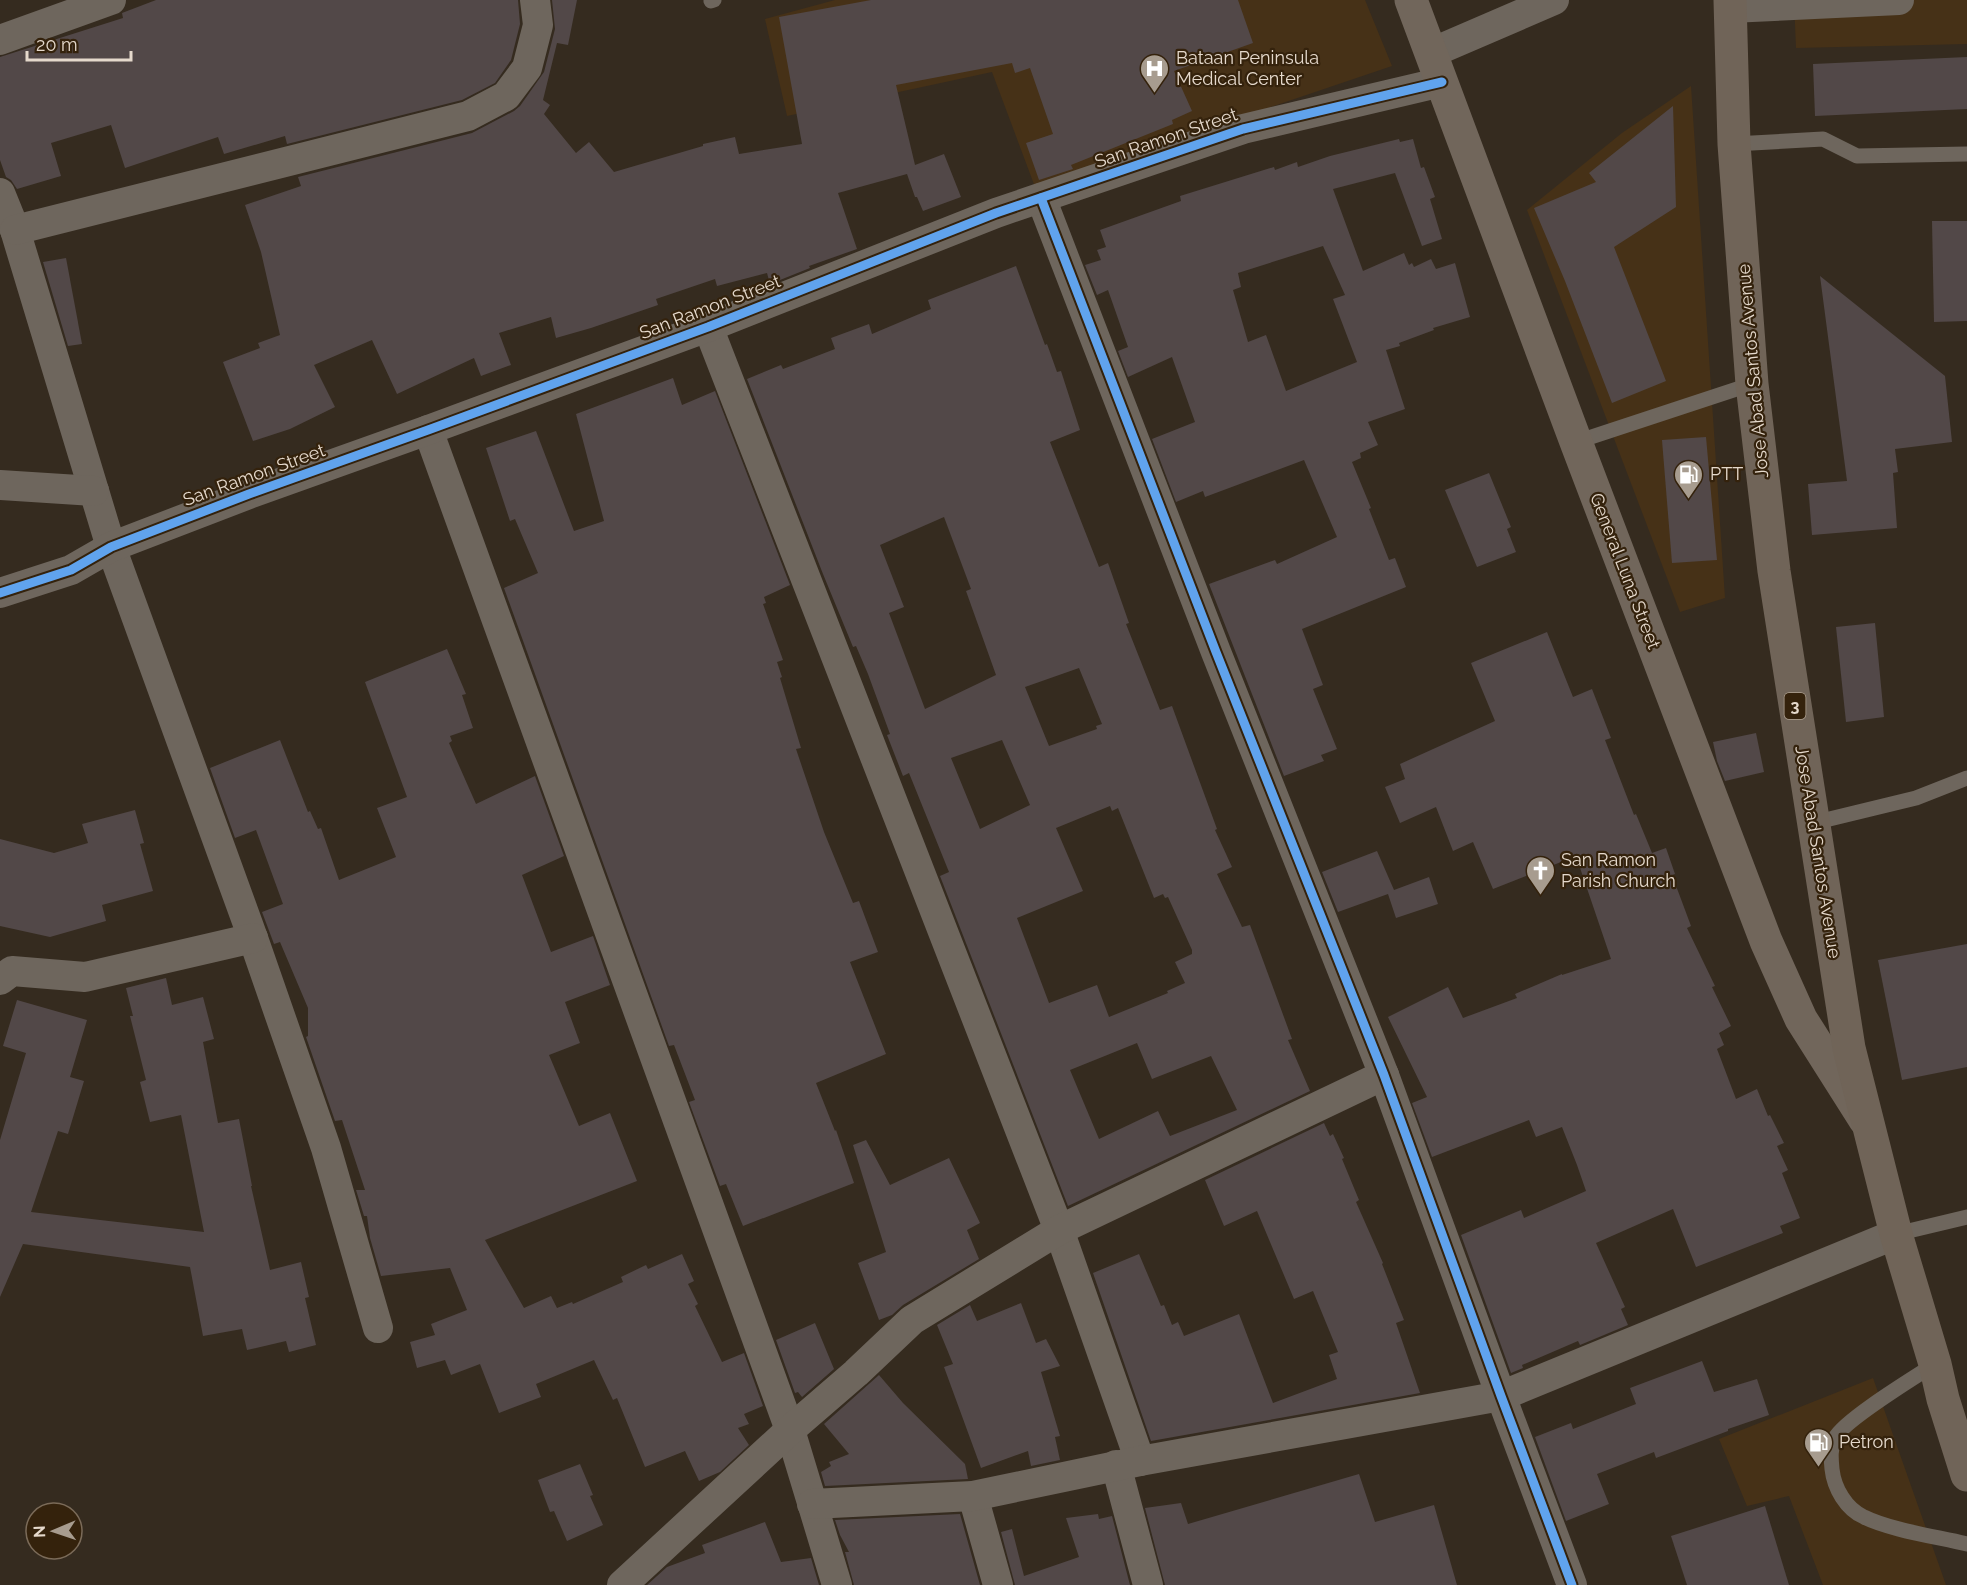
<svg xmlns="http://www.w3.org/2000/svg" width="1967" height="1585" font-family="Raleway,sans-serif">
  <rect width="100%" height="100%" fill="#352b1f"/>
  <!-- built -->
  <g fill="#463117">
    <polygon points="835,0 1365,0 1392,66 1035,187 992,72 787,116 765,19"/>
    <polygon points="1794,0 1967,0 1967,44 1796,48"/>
    <polygon points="1691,86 1725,598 1680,612 1527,210 1622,133"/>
    <polygon points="1873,1378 1946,1585 1823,1585 1789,1496 1747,1506 1719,1439"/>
  </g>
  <!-- building -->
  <g fill="#524848" fill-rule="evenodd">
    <polygon points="156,0 518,0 520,24 511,60 495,83 462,100 287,144 285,136 224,154 218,137 125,168 111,125 51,143 61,176 17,189 11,180 6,177 0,160 0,57 123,18 122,13"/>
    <polygon points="552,0 577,0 568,45 557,43 543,100 550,105 544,114 576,153 589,142 614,172 703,146 703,144 735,137 739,154 802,144 779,17 871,0 1238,0 1253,43 1174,71 1192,111 1172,120 1173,124 1071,165 1073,169 1039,180 1026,143 1053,134 1030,68 1015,73 1012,63 896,85 915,165 944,154 961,197 923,211 917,197 915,197 907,174 838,193 857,249 809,266 810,268 770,284 767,273 717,286 715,279 656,299 658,305 591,328 556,338 551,317 499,333 511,365 481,376 474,358 397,394 372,340 314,365 335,407 290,429 253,441 223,362 260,348 258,343 280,335 261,252 245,205 301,186 298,177 472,133 514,111 520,106 544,72 555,29"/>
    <polygon points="1967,57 1967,109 1815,116 1813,64"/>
    <polygon points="1673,106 1676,207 1614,247 1666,381 1612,403 1565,281 1534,208 1596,182 1589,173"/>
    <path d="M1399 139 1400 142 1413 139 1421 168 1424 167 1435 197 1430 199 1442 239 1422 246 1395 173 1333 189 1363 271 1404 253 1409 265 1412 263 1414 267 1431 259 1436 269 1455 263 1470 317 1433 328 1434 330 1399 343 1400 346 1386 350 1405 409 1368 422 1378 445 1360 453 1361 458 1352 462 1371 508 1369 509 1389 560 1395 558 1406 587 1302 629 1323 685 1313 689 1337 749 1321 755 1324 761 1284 776 1209 584 1275 560 1277 564 1337 537 1304 460 1205 497 1203 491 1176 502 1152 439 1195 422 1172 357 1128 377 1118 351 1128 347 1108 290 1097 295 1085 265 1101 260 1097 250 1106 247 1100 230 1181 201 1180 196 1274 167 1275 170 1297 162 1298 167 1330 156ZM1323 246 1345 295 1333 299 1357 362 1286 391 1266 335 1248 342 1233 290 1241 287 1238 273Z"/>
    <polygon points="1932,221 1967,221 1967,321 1934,322"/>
    <polygon points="66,258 82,344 68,346 43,262"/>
    <path d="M1016 266 1045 345 1047 344 1057 372 1061 371 1080 430 1050 442 1099 567 1108 563 1129 623 1126 624 1160 710 1172 706 1217 829 1215 830 1232 867 1217 874 1242 927 1250 925 1292 1039 1288 1040 1310 1091 1068 1206 940 876 949 872 909 773 903 776 887 735 890 734 868 674 856 646 853 647 823 574 747 379 781 365 783 369 835 349 831 338 869 324 872 334 931 309 928 300ZM944 517 971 589 966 591 996 675 925 709 889 613 904 607 880 545ZM1079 668 1102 724 1096 726 1097 729 1049 746 1025 687ZM1002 740 1030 805 980 829 951 758ZM1110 806 1112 811 1118 808 1154 898 1163 894 1165 898 1168 897 1192 950V954L1175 962 1185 983 1167 991 1168 993 1109 1017 1097 985 1049 1003 1017 918 1083 891 1056 828ZM1137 1043 1152 1079 1211 1056 1237 1110 1170 1136 1158 1111 1099 1139 1070 1070Z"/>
    <polygon points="1820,276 1945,376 1952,442 1895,449 1898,472 1893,473 1897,528 1812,535 1808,484 1847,481"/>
    <polygon points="673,378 682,405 715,391 790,585 764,597 766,603 763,604 783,660 777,662 782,677 780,678 801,748 796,749 824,832 853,903 859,901 878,952 850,962 886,1054 816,1083 835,1131 836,1130 854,1183 743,1226 726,1184 720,1186 689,1102 695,1100 674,1045 669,1046 504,588 538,573 515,519 510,521 486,448 536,431 574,531 604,521 576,414"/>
    <polygon points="1706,437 1717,560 1672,563 1662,440"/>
    <polygon points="1489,473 1511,527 1507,529 1516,552 1477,567 1445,490"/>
    <polygon points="1875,623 1884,717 1846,722 1836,627"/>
    <polygon points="1547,632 1573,697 1592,689 1611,738 1605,740 1634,815 1636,814 1652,853 1666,848 1675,874 1672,875 1691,926 1687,928 1715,986 1712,987 1731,1026 1719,1033 1724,1045 1717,1049 1736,1099 1757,1089 1768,1116 1770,1115 1784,1143 1777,1146 1788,1170 1782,1173 1800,1218 1780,1226 1783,1233 1696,1267 1673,1209 1596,1243 1625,1307 1621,1309 1628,1325 1580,1345 1578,1341 1522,1365 1523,1368 1511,1373 1461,1235 1521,1210 1524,1218 1586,1191 1577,1165 1562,1127 1536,1137 1529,1120 1432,1157 1412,1103 1427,1097 1388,1017 1448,987 1463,1018 1517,998 1515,994 1562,974 1562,975 1611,959 1576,856 1493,889 1473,842 1453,851 1436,807 1400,823 1385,787 1405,779 1400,764 1495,721 1471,663"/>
    <polygon points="447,649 466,694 462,695 473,728 450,736 452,741 449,743 476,804 535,776 564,856 522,875 551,952 593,936 610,985 565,1002 580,1043 549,1055 579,1126 610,1113 637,1181 485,1240 524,1308 551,1296 557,1308 572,1302 573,1304 623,1282 621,1277 646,1265 648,1269 682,1254 694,1281 688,1284 698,1304 695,1306 722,1362 744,1353 763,1406 744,1414 749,1424 738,1428 749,1445 720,1472 699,1481 685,1451 645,1467 617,1398 613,1400 594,1360 536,1384 541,1397 499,1413 480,1364 451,1375 445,1360 417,1368 410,1342 435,1335 431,1324 467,1310 450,1268 381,1276 370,1238 367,1216 364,1216 356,1190 365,1190 342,1120 335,1121 306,1037 308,1036 308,1008 280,942 274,944 262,912 283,904 256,830 235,838 210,768 280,740 308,812 310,811 318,829 321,828 339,880 396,857 377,808 407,797 365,682"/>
    <polygon points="1756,733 1764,772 1725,781 1717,761 1713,742"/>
    <polygon points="135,810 144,843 140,844 153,891 102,905 106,921 50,937 0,926 0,839 54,853 88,843 82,824"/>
    <polygon points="1377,851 1394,890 1429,877 1438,904 1396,918 1388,894 1338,912 1322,872"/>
    <polygon points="1967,944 1967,1067 1902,1080 1878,960"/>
    <polygon points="166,978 172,1005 203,997 214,1039 203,1042 218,1123 239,1119 252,1186 251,1186 270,1270 301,1262 309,1297 305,1298 316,1345 289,1352 286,1341 247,1350 242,1329 203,1336 190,1267 23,1244 0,1297 0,1140 26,1053 3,1046 17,1000 87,1020 70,1077 84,1081 68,1134 58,1131 31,1212 204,1232 181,1115 150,1122 140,1082 146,1080 130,1016 133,1016 126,988"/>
    <polygon points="1324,1123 1330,1136 1333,1134 1344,1158 1342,1159 1359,1200 1356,1202 1383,1263 1382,1264 1404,1320 1396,1323 1420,1393 1151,1441 1093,1273 1139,1254 1161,1306 1164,1305 1172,1325 1178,1322 1184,1336 1239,1314 1273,1403 1337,1379 1329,1355 1338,1352 1313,1291 1294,1299 1257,1211 1224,1226 1205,1180"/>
    <polygon points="866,1140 890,1185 949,1158 980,1223 967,1230 979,1259 903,1305 892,1315 879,1320 858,1263 886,1252 853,1145"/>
    <polygon points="1021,1303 1036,1343 1046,1339 1060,1366 1041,1372 1060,1436 1055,1437 1060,1460 1031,1466 1028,1451 981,1468 944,1367 953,1364 937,1325 970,1305 977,1321"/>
    <polygon points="815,1323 834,1369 802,1397 798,1392 795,1393 776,1340"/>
    <polygon points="1702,1361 1714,1392 1757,1379 1769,1415 1728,1429 1728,1431 1656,1458 1654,1452 1597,1474 1609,1504 1566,1521 1535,1437 1571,1423 1573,1429 1636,1404 1630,1388"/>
    <polygon points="879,1375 903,1403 965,1464 968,1479 825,1486 821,1472 831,1466 829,1462 849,1454 824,1424"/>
    <polygon points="580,1464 593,1495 590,1496 603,1525 567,1541 554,1511 550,1512 538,1480"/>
    <polygon points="1359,1474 1375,1522 1434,1505 1457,1585 1165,1585 1145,1508 1181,1503 1188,1524"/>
    <polygon points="1765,1506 1789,1585 1687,1585 1671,1536"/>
    <polygon points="960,1514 980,1585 854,1585 845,1552 849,1552 840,1535 835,1520"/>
    <polygon points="1098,1514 1099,1519 1112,1516 1130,1585 1015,1585 1001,1532 1012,1529 1024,1576 1079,1557 1066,1518"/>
    <polygon points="765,1522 781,1562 811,1558 819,1585 647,1585 667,1567 705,1553 702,1545"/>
  </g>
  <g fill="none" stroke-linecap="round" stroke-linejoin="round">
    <!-- service -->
    <g stroke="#6e665d" stroke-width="15">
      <polyline points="711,1 714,0"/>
      <polyline points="1734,144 1823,139 1857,156 1967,154"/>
      <polyline points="1576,442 1752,384"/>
      <polyline points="1813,823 1916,798 1967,778"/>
      <polyline points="1896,1234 1967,1217"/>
      <path d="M1935 1364C1915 1377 1844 1420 1835 1438 1830 1448 1831 1459 1832 1469 1834 1488 1846 1509 1864 1517 1890 1530 1938 1537 1967 1544"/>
    </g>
    <!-- minor -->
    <g stroke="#6e665d" stroke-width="30">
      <polyline points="1730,8 1899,0"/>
      <polyline points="0,40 111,0"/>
      <polyline points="1431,53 1554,0"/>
      <polyline points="0,193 15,230 111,547 253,938 326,1148 378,1328"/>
      <polyline points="1041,198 1216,652 1384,1075 1501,1396 1572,1585"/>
      <polyline points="15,230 468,116 506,96 527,68 538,25 535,0"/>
      <polyline points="708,327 1059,1230 1140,1461"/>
      <polyline points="428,430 790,1430 837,1585"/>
      <polyline points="0,485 94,491"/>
      <polyline points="0,593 71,570 111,547 249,494 428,430 708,327 996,213 1243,129 1442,82"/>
      <polyline points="0,980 12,971 85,977 253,938"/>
      <polyline points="1116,1465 1148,1585"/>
      <polyline points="973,1496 998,1585"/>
      <polyline points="812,1504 973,1496 1140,1461 1501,1396 1896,1234"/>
      <polyline points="622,1585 790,1430 856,1373 912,1320 1059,1230 1384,1075"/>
    </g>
    <!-- primary -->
    <polyline stroke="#71665b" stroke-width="33" points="1411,0 1576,442 1766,941 1801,1019 1865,1120"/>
    <!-- trunk -->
    <polyline stroke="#706458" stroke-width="33" points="1730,0 1734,144 1752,384 1774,571 1849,1048 1896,1234 1935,1364 1943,1399 1967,1475"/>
    <defs>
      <g id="cycleway">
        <polyline points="1041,198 1216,652 1384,1075 1501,1396 1572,1585"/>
        <polyline points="0,593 71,570 111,547 249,494 428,430 708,327 996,213 1243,129 1442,82"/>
      </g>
    </defs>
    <!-- cycleway casing -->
    <use href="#cycleway" stroke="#34220c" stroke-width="13"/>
    <!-- cycleway -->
    <use href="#cycleway" stroke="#60a3ed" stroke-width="9"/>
  </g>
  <!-- icons -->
  <defs>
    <symbol id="hospital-pin" viewBox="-11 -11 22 30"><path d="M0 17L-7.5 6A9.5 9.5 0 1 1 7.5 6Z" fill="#a79c8f" stroke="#34220c"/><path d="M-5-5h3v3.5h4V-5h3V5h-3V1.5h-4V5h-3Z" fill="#fff"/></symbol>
    <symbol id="fuel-pin" viewBox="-11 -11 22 30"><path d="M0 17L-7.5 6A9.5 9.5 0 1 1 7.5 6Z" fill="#a79c8f" stroke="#34220c"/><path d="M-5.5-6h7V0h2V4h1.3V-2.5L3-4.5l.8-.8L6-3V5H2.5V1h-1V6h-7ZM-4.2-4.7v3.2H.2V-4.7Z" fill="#fff"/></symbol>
    <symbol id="church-pin" viewBox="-11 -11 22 30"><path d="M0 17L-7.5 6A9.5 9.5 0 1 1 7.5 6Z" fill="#a79c8f" stroke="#34220c"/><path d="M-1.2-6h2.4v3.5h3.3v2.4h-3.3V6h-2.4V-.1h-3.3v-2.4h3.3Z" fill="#fff"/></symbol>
  </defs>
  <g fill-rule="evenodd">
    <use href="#hospital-pin" x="1138" y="52" width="33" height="45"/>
    <use href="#fuel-pin" x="1672" y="458" width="33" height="45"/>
    <use href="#church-pin" x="1524" y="854" width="33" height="45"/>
    <use href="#fuel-pin" x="1802" y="1426" width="33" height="45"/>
  </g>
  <g text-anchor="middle" stroke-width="4.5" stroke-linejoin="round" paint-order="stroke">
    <!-- shield labels -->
    <rect fill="#34220c" stroke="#b0a292" stroke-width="1.5" x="1784.5" y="693" width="21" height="26" rx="4.5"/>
    <g font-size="16" font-weight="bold" fill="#e5d9cc">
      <text x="1795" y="712">3</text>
    </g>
    <!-- poi labels -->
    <g font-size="18" fill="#e5d9cc" stroke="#34220c" text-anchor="start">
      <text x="1176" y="64">Bataan Peninsula<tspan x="1176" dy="21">Medical Center</tspan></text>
      <text x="1710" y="480">PTT</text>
      <text x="1561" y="866">San Ramon<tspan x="1561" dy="21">Parish Church</tspan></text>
      <text x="1839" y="1448">Petron</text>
    </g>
    <!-- street labels -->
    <g font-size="18" fill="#e5d9cc" stroke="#34220c">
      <text transform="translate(1166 138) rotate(-19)" y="6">San Ramon Street</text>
      <text transform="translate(710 307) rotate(-21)" y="6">San Ramon Street</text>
      <text transform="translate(1753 371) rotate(-95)" y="6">Jose Abad Santos Avenue</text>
      <text transform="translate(254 475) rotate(-20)" y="6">San Ramon Street</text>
      <text transform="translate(1625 571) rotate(69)" y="6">General Luna Street</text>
      <text transform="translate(1818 852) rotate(81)" y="6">Jose Abad Santos Avenue</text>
    </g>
  </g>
  <!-- north arrow -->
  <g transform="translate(54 1531) rotate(268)"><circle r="28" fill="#34220c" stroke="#7b6b59" stroke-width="1.5"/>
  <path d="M0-4.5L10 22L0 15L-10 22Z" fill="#a79c8f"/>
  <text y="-9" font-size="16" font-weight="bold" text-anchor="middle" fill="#e5d9cc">N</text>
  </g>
  <!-- scale -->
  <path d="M27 51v9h104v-9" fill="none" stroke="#e5d9cc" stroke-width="3"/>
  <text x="36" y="51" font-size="18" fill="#e5d9cc" stroke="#34220c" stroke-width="4.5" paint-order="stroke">20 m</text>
</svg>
